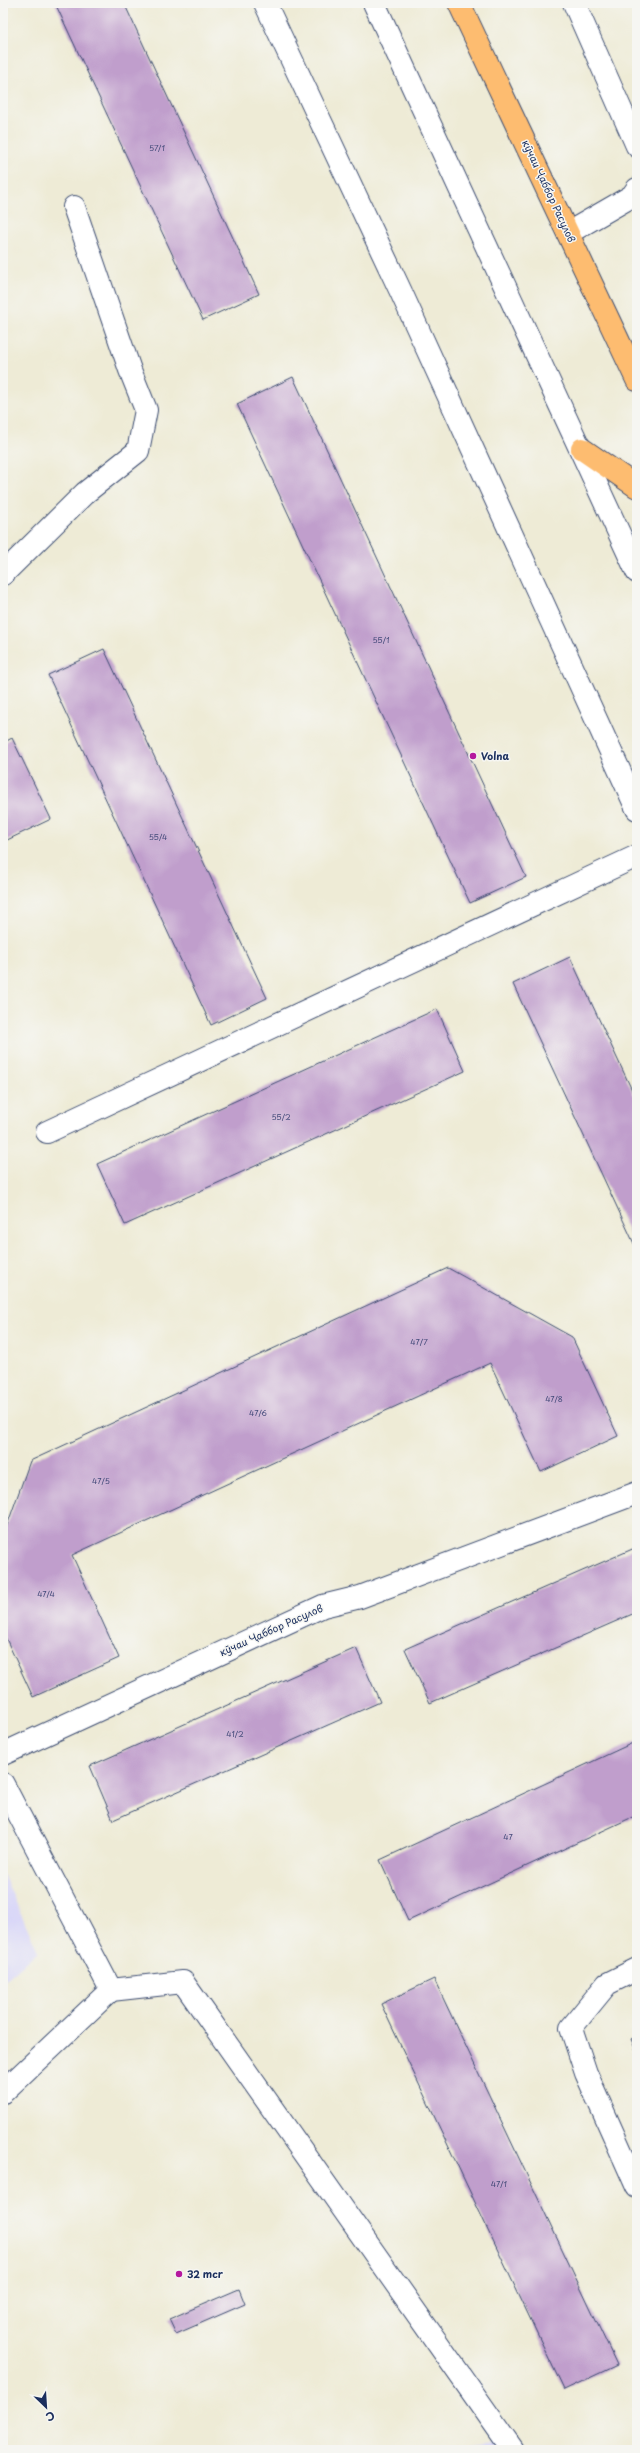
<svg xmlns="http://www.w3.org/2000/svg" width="640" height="2453" font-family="'Playpen Sans',sans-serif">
  <rect width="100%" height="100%" fill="#f6f6f2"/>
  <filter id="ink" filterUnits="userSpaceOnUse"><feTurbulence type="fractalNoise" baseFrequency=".025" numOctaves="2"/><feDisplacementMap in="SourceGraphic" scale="8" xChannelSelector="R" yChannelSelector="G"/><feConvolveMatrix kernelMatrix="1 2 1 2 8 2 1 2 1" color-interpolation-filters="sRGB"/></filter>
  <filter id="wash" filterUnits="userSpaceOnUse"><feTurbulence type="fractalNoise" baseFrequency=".012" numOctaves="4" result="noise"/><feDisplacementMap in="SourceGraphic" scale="16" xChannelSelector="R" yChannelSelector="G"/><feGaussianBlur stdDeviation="0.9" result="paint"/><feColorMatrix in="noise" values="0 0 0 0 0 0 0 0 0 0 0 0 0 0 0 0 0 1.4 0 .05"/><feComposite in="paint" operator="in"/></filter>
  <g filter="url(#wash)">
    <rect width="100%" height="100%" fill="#eeebd6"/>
    <!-- built -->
    <g fill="#d9d7f8">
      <polygon points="3,1874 38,1951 3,1982"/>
      <polygon points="494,2444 497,2450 453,2450"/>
    </g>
    <g id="blocks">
      <!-- building -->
      <g fill="#c09ecc">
        <polygon points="55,3 124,3 259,294 203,320"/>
        <polygon points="293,377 526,877 470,903 237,404"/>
        <polygon points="104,649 267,998 211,1025 48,675"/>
        <polygon points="12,738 51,819 3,842 3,743"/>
        <polygon points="570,957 637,1101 637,1250 513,984"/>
        <polygon points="437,1009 465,1071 125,1225 97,1164"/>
        <polygon points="448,1268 572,1337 618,1436 541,1472 490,1363 72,1555 119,1658 33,1697 3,1632 3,1537 30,1461"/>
        <polygon points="637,1547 637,1612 430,1703 405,1649"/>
        <polygon points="356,1648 380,1702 113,1820 90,1766"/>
        <polygon points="637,1741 637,1815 408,1921 380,1860"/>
        <polygon points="434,1979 617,2365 564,2390 381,2004"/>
        <polygon points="637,2036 637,2053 631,2039"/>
        <polygon points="239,2289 245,2304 176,2334 169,2319"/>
      </g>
    </g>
  </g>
  <g filter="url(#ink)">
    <use href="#blocks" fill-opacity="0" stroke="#3b4b70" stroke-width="1"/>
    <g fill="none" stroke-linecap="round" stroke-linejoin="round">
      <defs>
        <g id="minor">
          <polyline points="265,3 401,292 637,809"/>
          <polyline points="374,3 637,572"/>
          <polyline points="574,3 637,146"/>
          <polyline points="568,233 632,196 637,189"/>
          <polyline points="3,574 85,493 138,451 146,410 130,370 74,207"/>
          <polyline points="47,1132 637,856"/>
          <polyline points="3,1754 323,1606 360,1597 637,1493"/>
          <polyline points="3,1784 111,1990 183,1982 513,2450"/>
          <polyline points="637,1969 607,1984 571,2028 586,2073 637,2187"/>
          <polyline points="3,2092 111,1990"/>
        </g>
        <g id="major">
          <polyline points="459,3 637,380"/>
          <polyline points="582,449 637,487"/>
        </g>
      </defs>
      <!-- minor casing -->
      <use href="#minor" stroke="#3b4b70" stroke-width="24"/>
      <!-- major casing -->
      <use href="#major" stroke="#3b4b70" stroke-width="24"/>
      <!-- minor -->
      <use href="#minor" stroke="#fff" stroke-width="22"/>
      <!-- major -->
      <use href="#major" stroke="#fdbc70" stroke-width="22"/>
    </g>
  </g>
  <!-- markers -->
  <g fill="#b5179e" stroke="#f6f6f2" stroke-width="1.5">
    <circle cx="473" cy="756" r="4"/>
    <circle cx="179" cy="2274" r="4"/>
  </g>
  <g text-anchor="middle" stroke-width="3" stroke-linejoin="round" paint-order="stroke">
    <!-- number labels -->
    <g font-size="8" fill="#444b7a">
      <text x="157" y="151">57/1</text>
      <text x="381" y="643">55/1</text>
      <text x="158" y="840">55/4</text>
      <text x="281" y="1120">55/2</text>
      <text x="419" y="1345">47/7</text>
      <text x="554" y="1402">47/8</text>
      <text x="258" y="1416">47/6</text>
      <text x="101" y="1484">47/5</text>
      <text x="46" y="1597">47/4</text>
      <text x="235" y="1737">41/2</text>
      <text x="508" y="1840">47</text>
      <text x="499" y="2187">47/1</text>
    </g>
    <!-- street labels -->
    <g font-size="10" fill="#1b2f5e" stroke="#f6f6f2">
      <text transform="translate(549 191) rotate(65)" y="4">кӯчаи Ҷаббор Расулов</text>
      <text transform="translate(271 1630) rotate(-24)" y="4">кӯчаи Ҷаббор Расулов</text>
    </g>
    <!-- poi labels -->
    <g font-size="10" font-weight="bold" fill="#1b2f5e" stroke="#f6f6f2" text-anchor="start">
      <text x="481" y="760">Volna</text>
      <text x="187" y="2278">32 mcr</text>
    </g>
  </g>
  <!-- margin -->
  <rect width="640" height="2453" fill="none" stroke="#f6f6f2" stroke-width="16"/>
  <!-- north arrow -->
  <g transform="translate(46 2407) rotate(155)" stroke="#f6f6f2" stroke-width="3" paint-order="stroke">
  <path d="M0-3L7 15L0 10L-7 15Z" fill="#1b2f5e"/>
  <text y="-6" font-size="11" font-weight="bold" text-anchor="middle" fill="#1b2f5e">С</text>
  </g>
</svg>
